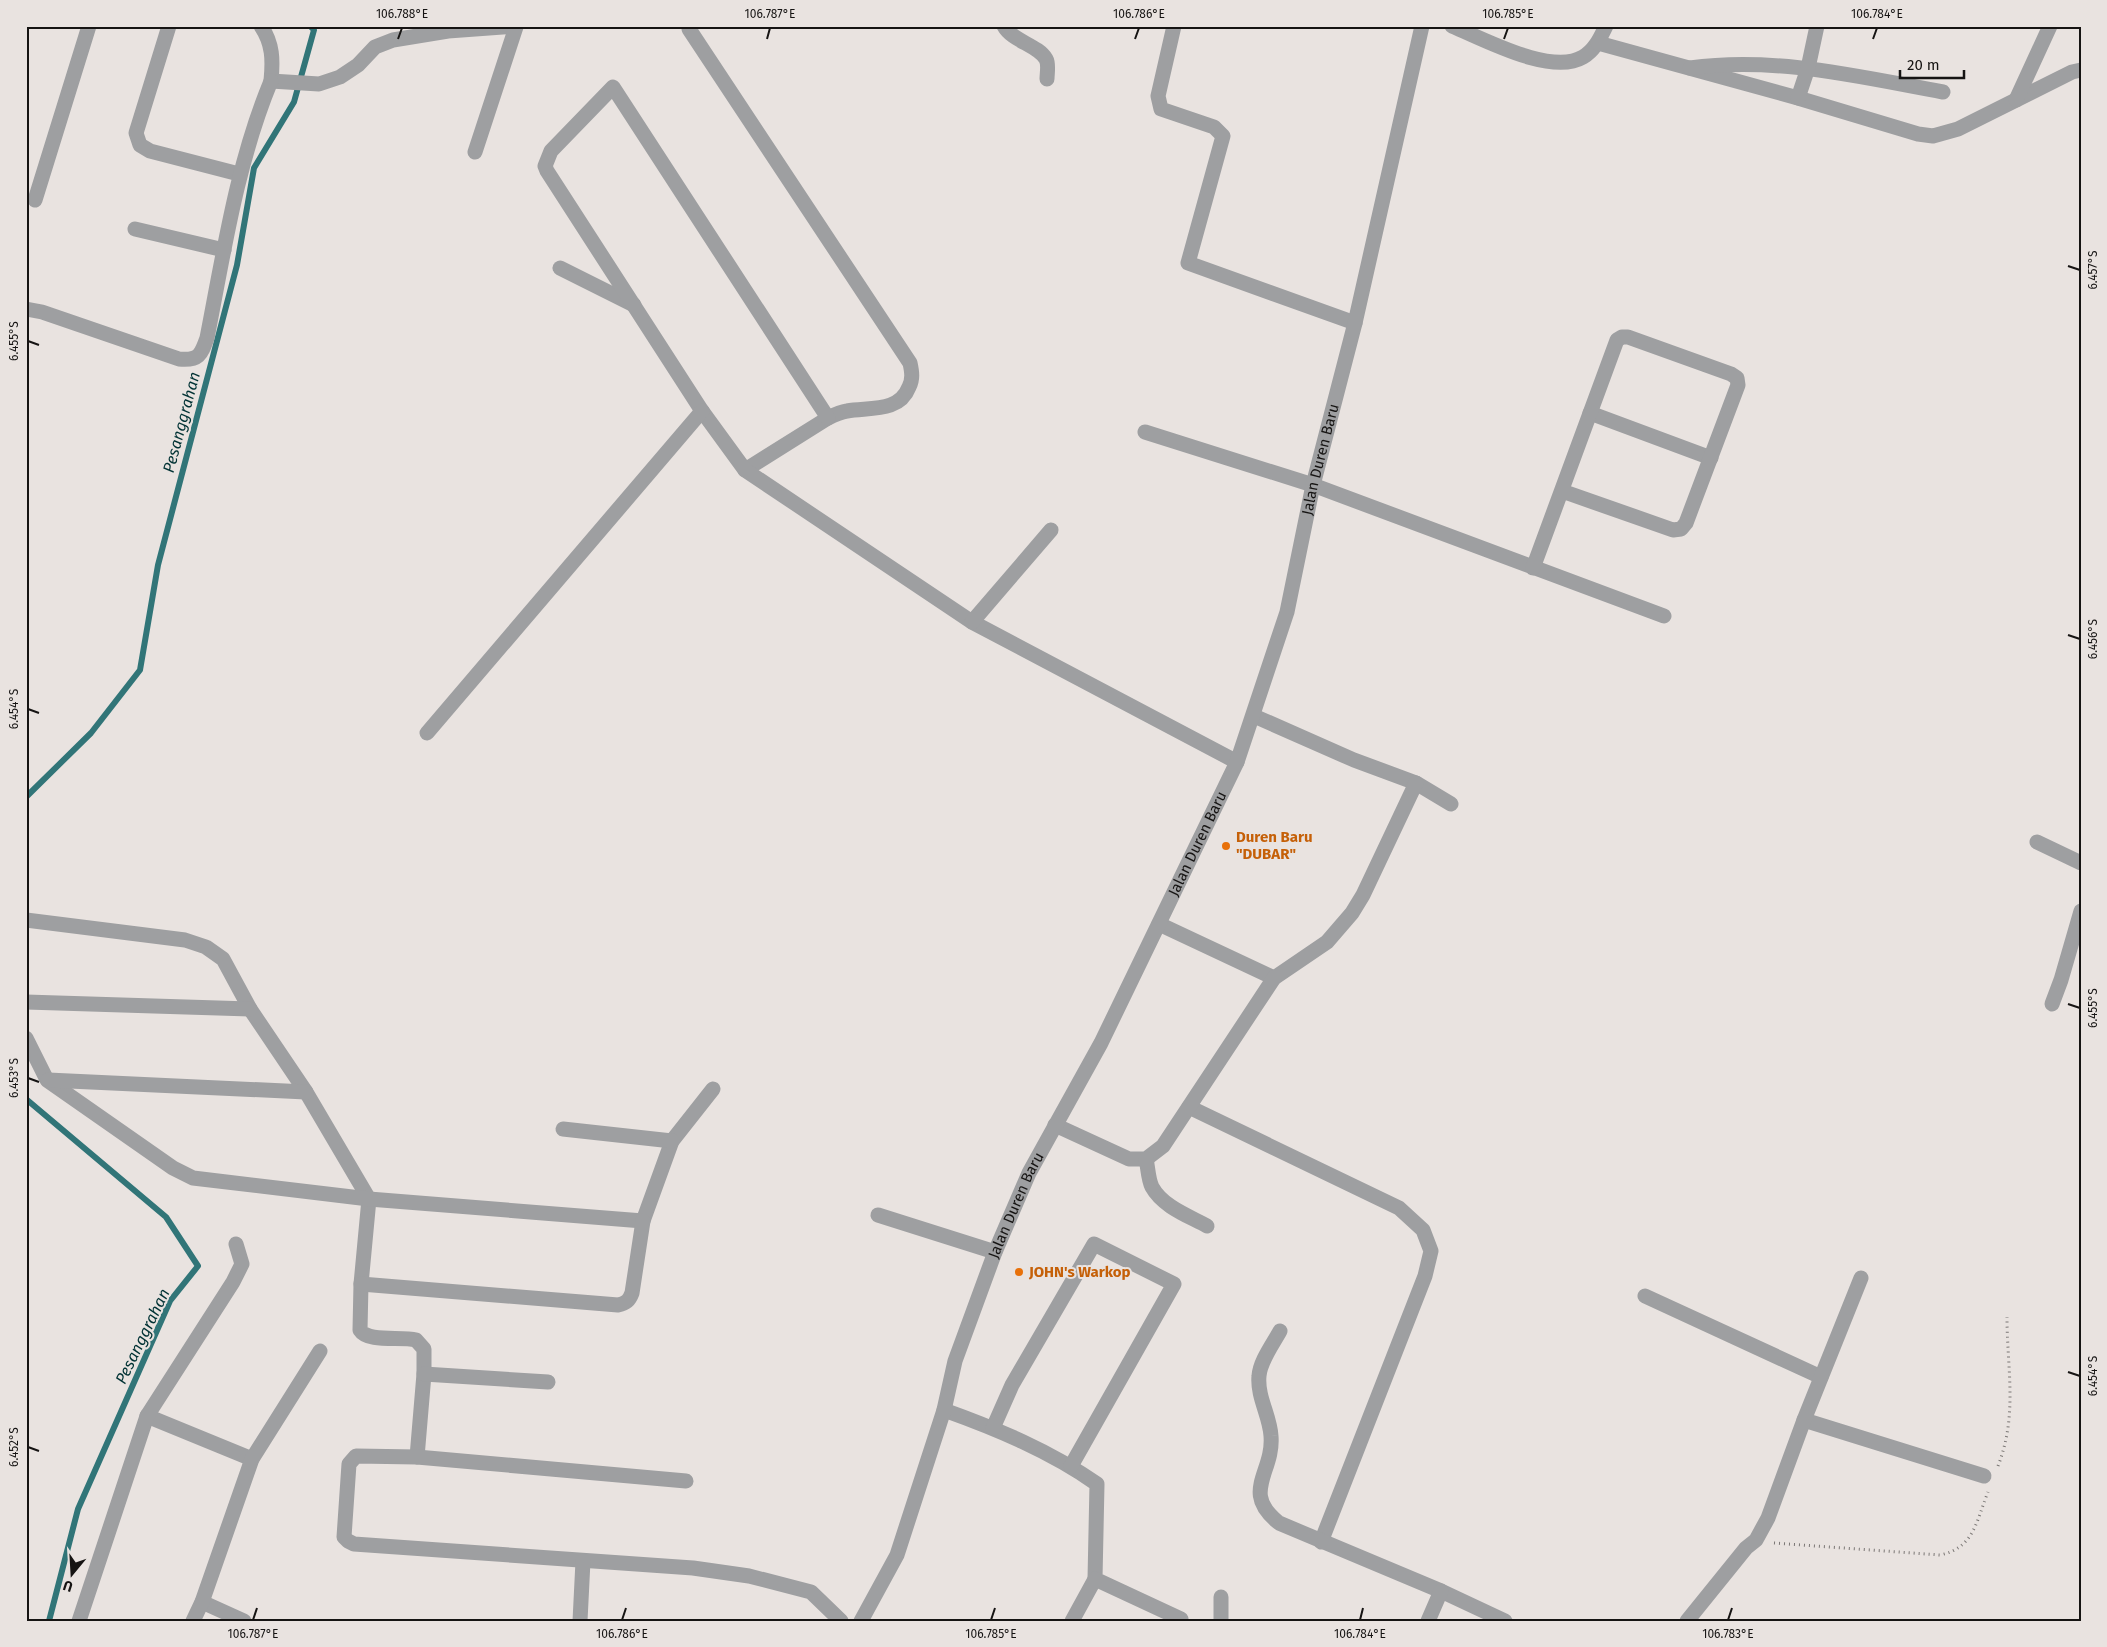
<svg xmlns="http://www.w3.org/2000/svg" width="2107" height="1647" font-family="'Fira Sans',sans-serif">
  <rect width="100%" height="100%" fill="#e9e3e0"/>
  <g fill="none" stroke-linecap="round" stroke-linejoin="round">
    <!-- stream -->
    <g stroke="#317578" stroke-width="6">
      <polyline points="26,797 91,733 140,670 158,565 237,265 254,168 294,102 314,30 310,26"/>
      <polyline points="26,1099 166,1217 198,1266 170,1301 78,1509 49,1621"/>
    </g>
    <!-- path -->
    <g stroke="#7a7674" stroke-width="3" stroke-dasharray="1 4" stroke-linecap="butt">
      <path d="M1998 1466C2018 1415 2007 1369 2007 1317"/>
      <path d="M1774 1543 1940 1555C1974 1548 1976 1522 1988 1492"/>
    </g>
    <!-- minor -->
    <g stroke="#9e9fa1" stroke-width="15">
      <polyline points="169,26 136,133 140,145 150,151 239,174"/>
      <path d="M261 26C273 44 273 60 271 81L319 84 340 77 358 65 375 47 393 40 448 31 516 26"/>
      <path d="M1004 26C1012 41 1038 45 1046 59 1049 64 1047 73 1047 79"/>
      <polyline points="1174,26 1158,96 1161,109 1214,127 1223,136 1188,263 1355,323"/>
      <path d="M1452 26C1484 39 1551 76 1583 57 1595 50 1600 38 1606 26"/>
      <path d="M689 29 910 363C912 372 913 379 909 387 899 413 869 407 847 411 840 412 834 415 828 418L745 470"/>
      <polyline points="1598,43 1798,98 1918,134 1933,136 1958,129 2072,72 2081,70"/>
      <path d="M1690 68C1775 56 1860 77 1943 92"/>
      <polyline points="1798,98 1808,68 1817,26"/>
      <polyline points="2016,100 2050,26"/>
      <polyline points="475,152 516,27"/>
      <polyline points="35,200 89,26"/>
      <polyline points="135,229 224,250"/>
      <polyline points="560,268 634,305"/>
      <path d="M26 309 42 312 179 359C199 361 201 355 207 338 224 251 237 163 271 81"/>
      <polyline points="1590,413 1711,458"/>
      <polyline points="828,418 613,87 551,151 545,166 547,171 702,411 745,470 972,622 1237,762"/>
      <polyline points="1145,432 1313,485 1664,616"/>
      <polyline points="1533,568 1617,340 1622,337 1628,337 1731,374 1737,378 1738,385 1686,523 1681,529 1673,530 1562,491"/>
      <polyline points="972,622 1051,530"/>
      <polyline points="1254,716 1354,760 1416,783 1451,804"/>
      <polyline points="427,733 702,411"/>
      <polyline points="2037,842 2081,863"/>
      <path d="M26 920 185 940 206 947 223 959 250 1009 306 1092 369 1199 361 1284 360 1330C368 1343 401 1336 416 1340L424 1349V1374L417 1457"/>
      <polyline points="1159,924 1274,978"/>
      <polyline points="26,1002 250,1009"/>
      <polyline points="2052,1004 2061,980 2081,911"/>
      <polyline points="26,1038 47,1080 173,1168 193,1178 369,1199 643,1221 672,1141 713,1089"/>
      <polyline points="48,1080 306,1092"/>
      <polyline points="1189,1107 1399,1208 1423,1230 1431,1251 1425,1276 1321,1542"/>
      <polyline points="1055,1125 1129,1159 1146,1159 1163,1146 1274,978 1327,942 1352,913 1363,895 1416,783"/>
      <polyline points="563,1129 672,1141"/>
      <path d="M1146 1159C1148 1167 1148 1179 1152 1187 1163 1207 1189 1216 1207 1226"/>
      <polyline points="878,1215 995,1252"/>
      <path d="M361 1284 618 1305C626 1303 629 1301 632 1293L643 1221"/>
      <polyline points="1645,1296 1821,1377"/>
      <path d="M1280 1331C1273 1344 1260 1361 1259 1376 1257 1397 1270 1416 1271 1436 1274 1473 1240 1492 1279 1523L1441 1591 1505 1621"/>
      <polyline points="424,1374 548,1382"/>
      <path d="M944 1410C997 1429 1050 1451 1097 1484L1095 1579 1181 1619 1180 1621"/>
      <polyline points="147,1416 252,1459"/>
      <polyline points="1804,1420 1984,1476"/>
      <polyline points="993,1428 1012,1385 1094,1244 1174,1284 1071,1466"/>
      <polyline points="686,1481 417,1457 356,1456 349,1464 344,1537 348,1541 354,1544 693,1568 749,1576 811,1592 841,1621"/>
      <polyline points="1221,1597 1221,1621"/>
      <polyline points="202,1602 244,1621"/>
      <polyline points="79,1621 147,1416 233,1282 242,1264 236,1244"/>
      <polyline points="193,1621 202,1602 252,1459 320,1351"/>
      <polyline points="580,1621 583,1561"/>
      <path id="s1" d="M861 1621 897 1555 944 1410 955 1361 995 1252 1029 1173 1101 1043 1237 762 1287 612 1313 485 1355 323 1422 26"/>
      <polyline points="1072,1621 1095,1579"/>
      <polyline points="1428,1621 1441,1591"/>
      <polyline points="1687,1621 1746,1548 1756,1540 1768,1518 1804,1420 1861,1278"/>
    </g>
  </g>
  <!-- ticks -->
  <path fill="none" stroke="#161413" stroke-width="2" d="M398 39 402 28M767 39 770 28M1135 39 1139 28M1504 39 1508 28M1873 39 1877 28M2068 266 2080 270M28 341 39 345M2068 635 2080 639M28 709 39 713M2068 1004 2080 1008M28 1078 39 1082M2068 1372 2080 1376M28 1447 39 1451M253 1620 257 1608M622 1620 626 1608M991 1620 995 1608M1360 1620 1363 1608M1728 1620 1732 1608"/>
  <!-- markers -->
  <g fill="#e8710a" stroke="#e9e3e0" stroke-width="2">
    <circle cx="1226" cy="846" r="5"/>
    <circle cx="1019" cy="1272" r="5"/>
  </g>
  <g text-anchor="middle" stroke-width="4" stroke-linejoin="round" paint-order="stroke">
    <!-- street labels -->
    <g font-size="15" fill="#161413" stroke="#e9e3e0">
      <text dy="5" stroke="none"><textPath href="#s1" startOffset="1255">Jalan Duren Baru</textPath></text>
      <text dy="5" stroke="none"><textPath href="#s1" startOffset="850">Jalan Duren Baru</textPath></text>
      <text dy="5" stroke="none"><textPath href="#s1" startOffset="445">Jalan Duren Baru</textPath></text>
    </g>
    <!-- food labels -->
    <g font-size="15" font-weight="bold" fill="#c56008" stroke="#e9e3e0" text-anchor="start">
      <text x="1236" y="842">Duren Baru<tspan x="1236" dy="17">"DUBAR"</tspan></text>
      <text x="1029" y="1277">JOHN's Warkop</text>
    </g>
    <!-- water labels -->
    <g font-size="16" font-style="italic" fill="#013234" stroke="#e9e3e0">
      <text transform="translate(181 422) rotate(-75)" y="6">Pesanggrahan</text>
      <text transform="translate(142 1336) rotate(-64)" y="6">Pesanggrahan</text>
    </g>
  </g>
  <!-- border -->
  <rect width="2107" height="1647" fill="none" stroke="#e9e3e0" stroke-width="55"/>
  <!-- north arrow -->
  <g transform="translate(72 1574) rotate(198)" stroke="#e9e3e0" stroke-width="4" paint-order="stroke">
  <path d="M0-4L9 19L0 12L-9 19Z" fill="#161413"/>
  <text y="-8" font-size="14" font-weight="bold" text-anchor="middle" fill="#161413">U</text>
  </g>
  <!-- scale -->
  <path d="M1900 70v8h64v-8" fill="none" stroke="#161413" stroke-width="2.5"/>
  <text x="1907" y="70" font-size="15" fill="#161413" stroke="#e9e3e0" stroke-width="4" paint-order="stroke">20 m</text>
  <rect x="28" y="28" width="2052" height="1592" fill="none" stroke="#161413" stroke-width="2"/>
  <g font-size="12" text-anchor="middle" fill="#161413">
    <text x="402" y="18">106.788°E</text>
    <text x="770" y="18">106.787°E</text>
    <text x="1139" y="18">106.786°E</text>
    <text x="1508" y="18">106.785°E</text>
    <text x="1877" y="18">106.784°E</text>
    <text transform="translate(2093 270) rotate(-90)" y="4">6.457°S</text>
    <text transform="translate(14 341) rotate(-90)" y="4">6.455°S</text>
    <text transform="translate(2093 639) rotate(-90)" y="4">6.456°S</text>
    <text transform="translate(14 709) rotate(-90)" y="4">6.454°S</text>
    <text transform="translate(2093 1008) rotate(-90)" y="4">6.455°S</text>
    <text transform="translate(14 1078) rotate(-90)" y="4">6.453°S</text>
    <text transform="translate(2093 1376) rotate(-90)" y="4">6.454°S</text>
    <text transform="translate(14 1447) rotate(-90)" y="4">6.452°S</text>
    <text x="253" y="1638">106.787°E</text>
    <text x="622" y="1638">106.786°E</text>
    <text x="991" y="1638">106.785°E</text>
    <text x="1360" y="1638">106.784°E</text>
    <text x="1728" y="1638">106.783°E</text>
  </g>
</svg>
